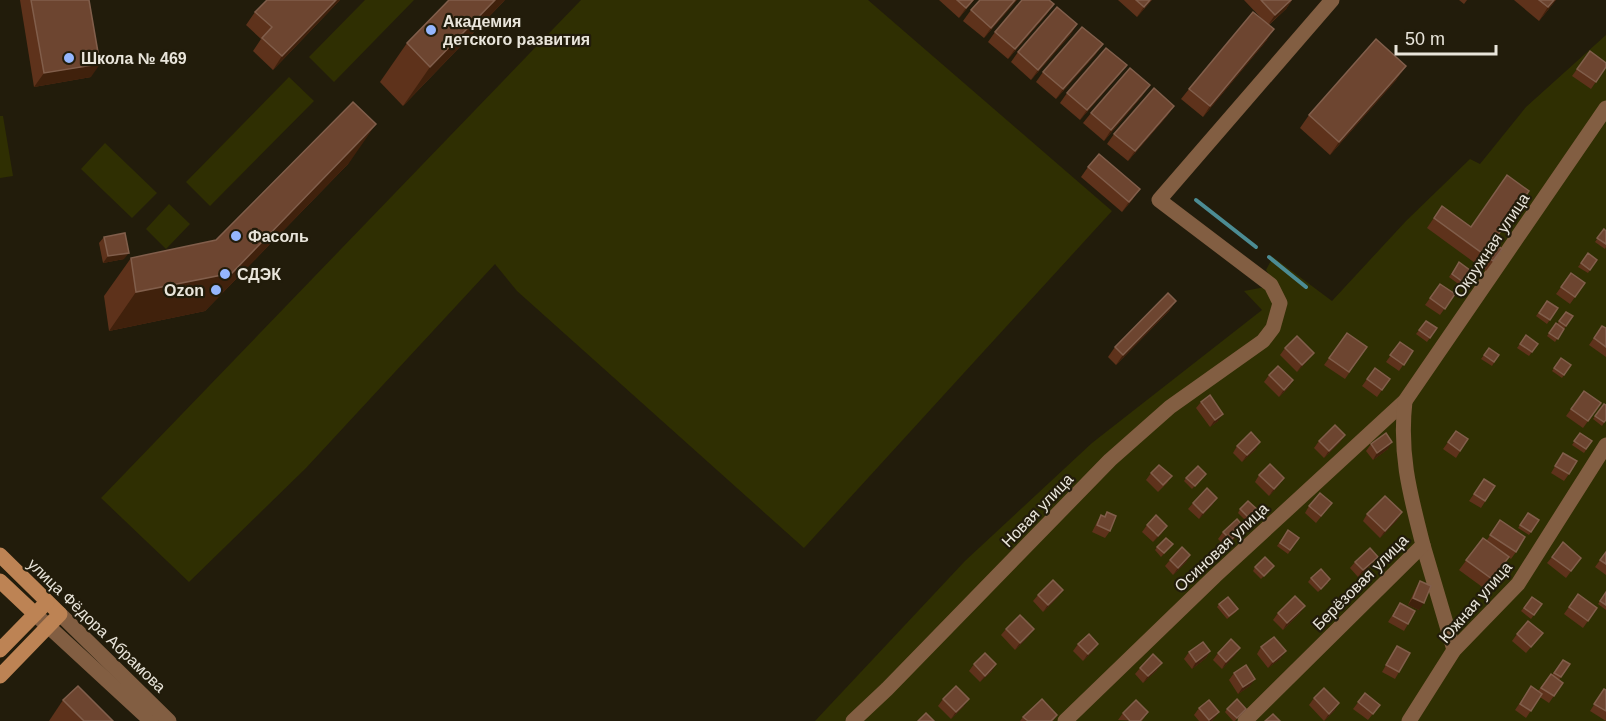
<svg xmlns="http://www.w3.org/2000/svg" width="1606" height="721" font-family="Arial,sans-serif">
  <rect width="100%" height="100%" fill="#221c0b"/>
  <!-- green -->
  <g fill="#2f2f02">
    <polygon points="365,0 414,0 334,82 309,57"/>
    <polygon points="581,0 868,0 1112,211 804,548 517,291 495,264 306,468 189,582 101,498"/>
    <polygon points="1606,35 1606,721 815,721 965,561 1092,443 1262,310 1244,291 1276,285 1266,270 1273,257 1332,301 1406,221 1470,159 1480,164 1526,107"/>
    <polygon points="289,77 314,101 210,206 186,182"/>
    <polygon points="0,116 3,116 13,176 0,178"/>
    <polygon points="105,143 157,193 132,218 81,169"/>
    <polygon points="169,204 190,224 166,249 146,229"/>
  </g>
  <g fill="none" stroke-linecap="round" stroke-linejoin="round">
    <!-- stream -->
    <g stroke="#4c8c94" stroke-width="4">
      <polyline points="1196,200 1256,247"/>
      <polyline points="1269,257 1306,287"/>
    </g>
    <!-- street -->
    <g stroke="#825e42" stroke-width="15">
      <polyline points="1423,545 1454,650"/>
      <polyline points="35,614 151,721"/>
      <polyline points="60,614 169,721"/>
      <polyline points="853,721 887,689 1110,460 1170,407 1263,341 1273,328 1280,303 1271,285 1159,200 1332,0"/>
      <polyline points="1065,721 1215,576 1405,401 1606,108"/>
      <path d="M1245 721 1423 545C1410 494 1399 455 1405 401"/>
      <polyline points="1409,721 1454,650 1518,584 1606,445"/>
    </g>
    <!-- secondary -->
    <g stroke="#bd8354" stroke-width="15">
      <polyline points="0,555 60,614 0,676"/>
      <polyline points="0,581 35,614"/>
      <polyline points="0,650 47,602"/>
    </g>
  </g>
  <!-- wall -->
  <g fill="#5e321b">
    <polygon points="20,0 89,0 91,77 34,87"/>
    <polygon points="267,0 340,0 273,70 253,51 261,39 246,25 255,12"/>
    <polygon points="505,0 403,106 380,82 407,43"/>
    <polygon points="939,0 974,0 959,18"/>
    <polygon points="1017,0 984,38 963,21 971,10"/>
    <polygon points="1118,0 1152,0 1137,17"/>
    <polygon points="1244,0 1292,0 1286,9 1269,25 1267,40 1203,117 1181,99 1189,89 1263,20"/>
    <polygon points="1459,0 1467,0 1464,4"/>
    <polygon points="1514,0 1556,0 1539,21"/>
    <polygon points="1047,14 1008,59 988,42 995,32"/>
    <polygon points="1077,24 1070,35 1031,80 1011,62 1018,52"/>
    <polygon points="1590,51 1606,67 1591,89 1572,76"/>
    <polygon points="1096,54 1056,99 1036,82 1043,72"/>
    <polygon points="1119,75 1080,120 1060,103 1067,93"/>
    <polygon points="1397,79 1330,155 1300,128 1309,115"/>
    <polygon points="1143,95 1104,141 1083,123 1091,113"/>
    <polygon points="1174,106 1167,116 1128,161 1107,144 1114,134"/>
    <polygon points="349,163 205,311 109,331 104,296 131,258 216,240"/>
    <polygon points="1088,167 1133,199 1122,212 1081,177"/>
    <polygon points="1442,206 1502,249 1486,271 1427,228"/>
    <polygon points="1604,229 1606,231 1606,247 1605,249 1595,242"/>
    <polygon points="104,237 124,259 103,263 99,243"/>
    <polygon points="1588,253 1597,260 1588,273 1578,267"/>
    <polygon points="1459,262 1471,271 1461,286 1449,277"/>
    <polygon points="1571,273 1585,283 1570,304 1556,294"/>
    <polygon points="1440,284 1455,294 1440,315 1425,305"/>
    <polygon points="1176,301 1169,311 1116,365 1108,357 1115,347"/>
    <polygon points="1547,301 1558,308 1547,324 1536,316"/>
    <polygon points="1566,312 1573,316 1555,342 1547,336 1556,323 1557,324"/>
    <polygon points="1426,321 1437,328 1427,342 1416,334"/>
    <polygon points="1602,326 1606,328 1606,357 1589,345"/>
    <polygon points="1347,333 1367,347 1345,379 1324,365"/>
    <polygon points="1526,335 1538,344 1529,356 1517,348"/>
    <polygon points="1400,342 1413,351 1399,371 1386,362"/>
    <polygon points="1285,348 1309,359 1297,372 1280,355"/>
    <polygon points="1489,348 1499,355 1492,366 1481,359"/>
    <polygon points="1561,358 1571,365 1562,378 1552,371"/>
    <polygon points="1375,368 1390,379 1377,397 1362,386"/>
    <polygon points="1269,375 1293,380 1289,387 1279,397 1264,382"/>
    <polygon points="1584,391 1601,403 1583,428 1566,416"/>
    <polygon points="1201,402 1218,421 1210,427 1196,408"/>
    <polygon points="1604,404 1606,420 1602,426 1593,419"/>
    <polygon points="1456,431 1468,439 1456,458 1443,449"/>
    <polygon points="1580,433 1592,441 1584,453 1572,445"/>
    <polygon points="1345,435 1340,442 1324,458 1314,448 1319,441"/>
    <polygon points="1371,444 1388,449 1373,460 1366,451"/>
    <polygon points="1237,446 1256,449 1242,462 1233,453"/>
    <polygon points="1563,453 1569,474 1564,481 1551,473"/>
    <polygon points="1151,473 1172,476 1167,483 1158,492 1146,480"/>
    <polygon points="1206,474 1192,489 1184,481 1186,478"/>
    <polygon points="1259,475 1284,478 1279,485 1269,496 1255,482"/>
    <polygon points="1484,479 1495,486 1481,508 1469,501"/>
    <polygon points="1217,498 1212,505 1199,519 1188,509 1193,503"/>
    <polygon points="1332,503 1316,523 1305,513 1309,506"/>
    <polygon points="1240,509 1257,515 1248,523 1238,513"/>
    <polygon points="1107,512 1110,531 1105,538 1092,532 1097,522 1101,515 1104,516"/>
    <polygon points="1402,512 1398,519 1380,538 1363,521 1367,514"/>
    <polygon points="1528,513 1539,520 1529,535 1518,528"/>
    <polygon points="1500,520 1516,552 1511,559 1508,557 1485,589 1459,570 1483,538 1487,540"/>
    <polygon points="1147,525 1162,533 1153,542 1142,532"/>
    <polygon points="1288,530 1299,538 1288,554 1277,546"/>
    <polygon points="1223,532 1240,533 1226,547 1218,539"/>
    <polygon points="1173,544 1161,557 1155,550 1157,547"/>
    <polygon points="1606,552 1606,575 1595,567"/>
    <polygon points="1190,555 1186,562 1173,575 1165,566 1170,560"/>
    <polygon points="1552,557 1581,558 1566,578 1547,563"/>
    <polygon points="1355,562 1373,563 1358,577 1350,568"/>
    <polygon points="1255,567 1271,569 1261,579 1253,571"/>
    <polygon points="1311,578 1328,583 1318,592 1308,582"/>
    <polygon points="1420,581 1419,610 1408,605 1416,588"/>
    <polygon points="1063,590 1058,597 1043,612 1033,601 1038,595"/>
    <polygon points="1606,592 1606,610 1598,604"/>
    <polygon points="1578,594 1597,608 1583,628 1564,614"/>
    <polygon points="1532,597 1542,604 1531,619 1521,611"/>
    <polygon points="1400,603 1408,624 1404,631 1388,622"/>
    <polygon points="1219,604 1238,609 1236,612 1227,619 1217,607"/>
    <polygon points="1278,613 1300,613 1283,630 1273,620"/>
    <polygon points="1006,629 1029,636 1015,650 1001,635"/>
    <polygon points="1543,633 1526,653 1512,641 1517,634"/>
    <polygon points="1078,644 1098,644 1093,651 1083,661 1073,651"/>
    <polygon points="1397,646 1399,672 1395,679 1382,672"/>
    <polygon points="1261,647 1281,658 1268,668 1257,654"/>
    <polygon points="1240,648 1235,655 1222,669 1213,660 1218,653"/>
    <polygon points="1210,651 1206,658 1192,669 1184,659 1189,652"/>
    <polygon points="1563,660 1570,664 1559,680 1563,683 1549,703 1540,697 1526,718 1515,710 1531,686 1538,691 1551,674 1552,675"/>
    <polygon points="974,664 992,671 980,682 969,671"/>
    <polygon points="1140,668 1157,670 1143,683 1135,674"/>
    <polygon points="1234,673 1250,686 1238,694 1229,680"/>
    <polygon points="1604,689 1606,690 1606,721 1590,711"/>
    <polygon points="1365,693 1380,705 1368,720 1353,709"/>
    <polygon points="1314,698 1335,710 1324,721 1309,705"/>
    <polygon points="943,699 964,706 951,719 938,706"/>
    <polygon points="63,700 113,721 49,721"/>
    <polygon points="1199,708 1219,712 1212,721 1199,721 1194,715"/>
    <polygon points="1227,709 1246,709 1235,721 1233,721 1225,712"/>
    <polygon points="1148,712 1142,721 1118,720 1123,713"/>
    <polygon points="1057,715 1053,721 1020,721 1023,717"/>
  </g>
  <!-- shaded-wall -->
  <g fill="#40210c">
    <polygon points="336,0 340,0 273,70 282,56"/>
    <polygon points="495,0 505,0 403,106 430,67"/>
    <polygon points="973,0 974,0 959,18 966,8"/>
    <polygon points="1015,0 1017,0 984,38 991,28"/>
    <polygon points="1150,0 1152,0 1137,17 1144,7"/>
    <polygon points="1292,0 1286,9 1268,25 1275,15"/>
    <polygon points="1554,0 1556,0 1539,21 1548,7"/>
    <polygon points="1054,4 1047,14 1008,59 1015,49"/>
    <polygon points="1077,24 1070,35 1031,80 1038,70"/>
    <polygon points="1274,29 1267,40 1203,117 1210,106"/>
    <polygon points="1103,44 1096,54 1056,99 1063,89"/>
    <polygon points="100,64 91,77 34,87 44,73"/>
    <polygon points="1127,65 1119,75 1080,120 1087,110"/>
    <polygon points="1406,66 1397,79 1330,155 1339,142"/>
    <polygon points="1150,85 1143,95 1104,141 1111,130"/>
    <polygon points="1174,106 1167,116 1128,161 1135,151"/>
    <polygon points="376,124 349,163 205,311 109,331 136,292 232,273"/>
    <polygon points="1140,189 1133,199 1122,212 1129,202"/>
    <polygon points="129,253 124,259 103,263 108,256"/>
    <polygon points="1176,301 1169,311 1116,365 1123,355"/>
    <polygon points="1314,353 1309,359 1297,372 1302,365"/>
    <polygon points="1293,380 1289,387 1279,397 1284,390"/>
    <polygon points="1223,414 1218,421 1210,427 1215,420"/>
    <polygon points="1345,435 1340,442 1324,458 1329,451"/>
    <polygon points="1260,442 1256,449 1242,462 1247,455"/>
    <polygon points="1392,442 1388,449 1373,460 1377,453"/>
    <polygon points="1284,478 1279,485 1269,496 1274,489"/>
    <polygon points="1217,498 1212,505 1199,519 1203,513"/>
    <polygon points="1402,512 1398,519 1380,538 1385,531"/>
    <polygon points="1167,526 1162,533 1153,542 1158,536"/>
    <polygon points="1244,527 1240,533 1226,547 1231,540"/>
    <polygon points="1190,555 1186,562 1173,575 1178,568"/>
    <polygon points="1378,557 1373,563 1358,577 1363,570"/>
    <polygon points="1063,590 1058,597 1043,612 1048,605"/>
    <polygon points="1413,598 1424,603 1419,610 1408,605"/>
    <polygon points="1305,606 1300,613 1283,630 1287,623"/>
    <polygon points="1034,629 1029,636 1015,650 1020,643"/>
    <polygon points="1098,644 1093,651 1083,661 1088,654"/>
    <polygon points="1240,648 1235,655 1222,669 1226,662"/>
    <polygon points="1210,651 1206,658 1192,669 1196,662"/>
    <polygon points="1286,651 1281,658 1268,668 1273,662"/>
    <polygon points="1162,663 1157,670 1143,683 1148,676"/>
    <polygon points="996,664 992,671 980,682 985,676"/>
    <polygon points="1255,679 1250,686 1238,694 1243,687"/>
    <polygon points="969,699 964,706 951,719 956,712"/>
    <polygon points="1339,703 1335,710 1324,721 1329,714"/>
    <polygon points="1219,712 1214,719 1212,721 1209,721"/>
  </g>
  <!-- building -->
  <g fill="#6d4530" stroke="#815e4b" stroke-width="1.5">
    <polygon points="31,0 89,0 100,64 44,73"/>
    <polygon points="267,0 336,0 282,56 262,38 272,27 255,12"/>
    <polygon points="449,0 495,0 430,67 407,43"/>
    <polygon points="957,0 973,0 966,8"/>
    <polygon points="980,0 1015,0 991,28 971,10"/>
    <polygon points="1022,0 1049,0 1054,4 1015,49 995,32"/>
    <polygon points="1136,0 1150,0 1144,7"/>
    <polygon points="1261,0 1291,0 1275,15"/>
    <polygon points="1539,0 1554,0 1548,7"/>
    <polygon points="1057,7 1077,24 1038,70 1018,52"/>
    <polygon points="1253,12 1274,29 1210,106 1189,89"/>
    <polygon points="1082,27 1103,44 1063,89 1043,72"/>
    <polygon points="1376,39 1406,66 1339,142 1309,115"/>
    <polygon points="1106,48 1127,65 1087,110 1067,93"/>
    <polygon points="1590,51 1606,63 1606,67 1596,82 1577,69"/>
    <polygon points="1130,68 1150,85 1111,130 1091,113"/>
    <polygon points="1154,88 1174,106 1135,151 1114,134"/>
    <polygon points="353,102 376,124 232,273 136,292 131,258 216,240"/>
    <polygon points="1099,154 1140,189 1129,202 1088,167"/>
    <polygon points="1507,175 1529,191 1493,242 1502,249 1493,261 1434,218 1442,206 1471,227"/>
    <polygon points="1604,229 1606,231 1606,244 1597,238"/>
    <polygon points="125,233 129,253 108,256 104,237"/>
    <polygon points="1588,253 1597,260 1590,270 1581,263"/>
    <polygon points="1459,262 1471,271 1463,282 1452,274"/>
    <polygon points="1571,273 1585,283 1575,297 1561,287"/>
    <polygon points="1440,284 1455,294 1445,309 1430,298"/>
    <polygon points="1168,293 1176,301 1123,355 1115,347"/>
    <polygon points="1547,301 1558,308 1550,320 1539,313"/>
    <polygon points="1566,312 1573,316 1566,326 1559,321"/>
    <polygon points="1426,321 1437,328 1430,338 1419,330"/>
    <polygon points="1556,323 1564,329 1558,339 1549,333"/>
    <polygon points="1602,326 1606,328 1606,347 1594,338"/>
    <polygon points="1347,333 1367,347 1349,372 1329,358"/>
    <polygon points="1526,335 1538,344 1532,352 1520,344"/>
    <polygon points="1297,336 1314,353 1302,365 1285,348"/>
    <polygon points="1400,342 1413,351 1404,365 1390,355"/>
    <polygon points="1489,348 1499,355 1494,362 1484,355"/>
    <polygon points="1561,358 1571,365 1564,375 1554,368"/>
    <polygon points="1278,366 1293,380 1284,390 1269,375"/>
    <polygon points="1375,368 1390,379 1382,390 1367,379"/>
    <polygon points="1584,391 1601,403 1588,421 1571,409"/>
    <polygon points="1210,395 1223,414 1215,420 1201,402"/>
    <polygon points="1604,404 1606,405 1606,420 1604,422 1595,416"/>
    <polygon points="1335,425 1345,435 1329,451 1319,441"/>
    <polygon points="1456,431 1468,439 1460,451 1448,442"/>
    <polygon points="1251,432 1260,442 1247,455 1237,446"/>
    <polygon points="1386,433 1392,442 1377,453 1371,444"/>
    <polygon points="1580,433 1592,441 1586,449 1574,441"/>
    <polygon points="1563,453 1577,461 1569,474 1555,466"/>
    <polygon points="1270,464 1284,478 1274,489 1259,475"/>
    <polygon points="1159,465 1172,476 1163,485 1151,473"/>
    <polygon points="1198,466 1206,474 1195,486 1186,478"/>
    <polygon points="1484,479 1495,486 1485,501 1474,494"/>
    <polygon points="1207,488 1217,498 1203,513 1193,503"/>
    <polygon points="1320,493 1332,503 1321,516 1309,506"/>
    <polygon points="1385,496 1402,512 1385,531 1367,514"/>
    <polygon points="1248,501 1259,511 1251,520 1240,509"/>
    <polygon points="1107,512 1116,516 1110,531 1097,525 1101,515 1105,517"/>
    <polygon points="1528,513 1539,520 1531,532 1520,525"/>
    <polygon points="1156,515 1167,526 1158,536 1147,525"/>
    <polygon points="1237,519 1244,527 1231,540 1223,532"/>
    <polygon points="1500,520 1525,537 1516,552 1490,535"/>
    <polygon points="1288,530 1299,538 1290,550 1280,543"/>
    <polygon points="1166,538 1173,544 1164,553 1157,547"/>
    <polygon points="1483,538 1509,557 1492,579 1466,560"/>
    <polygon points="1563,542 1581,558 1571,571 1552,557"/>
    <polygon points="1182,547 1190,555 1178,568 1170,560"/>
    <polygon points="1370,548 1378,557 1363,570 1355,562"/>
    <polygon points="1606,552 1606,564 1600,560"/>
    <polygon points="1265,557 1274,566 1264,576 1255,567"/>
    <polygon points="1321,569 1330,579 1321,589 1311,578"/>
    <polygon points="1053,580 1063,590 1048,605 1038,595"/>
    <polygon points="1420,581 1431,586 1424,603 1413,598"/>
    <polygon points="1606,592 1606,605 1600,601"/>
    <polygon points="1578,594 1597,608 1588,621 1569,607"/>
    <polygon points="1295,596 1305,606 1287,623 1278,613"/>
    <polygon points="1228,597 1238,609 1229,616 1219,604"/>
    <polygon points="1532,597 1542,604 1534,615 1524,608"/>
    <polygon points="1400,603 1415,611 1408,624 1393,616"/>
    <polygon points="1020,615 1034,629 1020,643 1006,629"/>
    <polygon points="1528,621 1543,633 1531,647 1517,634"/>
    <polygon points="1089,634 1098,644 1088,654 1078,644"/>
    <polygon points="1274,637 1286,651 1273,662 1261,647"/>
    <polygon points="1231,639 1240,648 1226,662 1218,653"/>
    <polygon points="1203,642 1210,651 1196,662 1189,652"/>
    <polygon points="1397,646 1410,653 1399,672 1386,665"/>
    <polygon points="985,653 996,664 985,676 974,664"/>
    <polygon points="1153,654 1162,663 1148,676 1140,668"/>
    <polygon points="1563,660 1570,664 1561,677 1554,673"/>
    <polygon points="1246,665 1255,679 1243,687 1234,673"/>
    <polygon points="1551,674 1563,683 1554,696 1541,688"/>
    <polygon points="78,686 113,721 84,721 63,700"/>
    <polygon points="956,686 969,699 956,712 943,699"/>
    <polygon points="1531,686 1542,694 1531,711 1520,704"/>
    <polygon points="1324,688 1339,703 1329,714 1314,698"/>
    <polygon points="1604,689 1606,690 1606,711 1594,704"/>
    <polygon points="1365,693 1380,705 1373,714 1358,702"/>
    <polygon points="1042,699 1057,715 1051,721 1028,721 1023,717"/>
    <polygon points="1237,699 1246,709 1237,718 1227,709"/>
    <polygon points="1136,700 1148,712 1140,721 1130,721 1123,713"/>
    <polygon points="1209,700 1219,712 1209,720 1199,708"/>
    <polygon points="926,713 934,721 918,721"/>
    <polygon points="1273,714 1280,721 1265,721"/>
  </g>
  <!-- markers -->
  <g fill="#95b6fd" stroke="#221c0b" stroke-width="2">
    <circle cx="431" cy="30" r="6"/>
    <circle cx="69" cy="58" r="6"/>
    <circle cx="236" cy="236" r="6"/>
    <circle cx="225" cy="274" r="6"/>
    <circle cx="216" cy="290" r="6"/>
  </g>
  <g text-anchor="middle" stroke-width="4.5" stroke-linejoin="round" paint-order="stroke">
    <!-- poi labels -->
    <g font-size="16" font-weight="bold" fill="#e9e5db" stroke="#221c0b" text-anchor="start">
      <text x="443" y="27">Академия<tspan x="443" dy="18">детского развития</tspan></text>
      <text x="81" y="64">Школа № 469</text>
      <text x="248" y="242">Фасоль</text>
      <text x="237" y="280">СДЭК</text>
      <text x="204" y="296" text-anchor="end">Ozon</text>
    </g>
    <!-- street labels -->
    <g font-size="16" fill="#e9e5db" stroke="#221c0b">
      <text transform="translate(1491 245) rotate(-56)" y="6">Окружная улица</text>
      <text transform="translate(1037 510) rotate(-46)" y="6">Новая улица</text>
      <text transform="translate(1221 547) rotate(-43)" y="6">Осиновая улица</text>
      <text transform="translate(1360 582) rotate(-45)" y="6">Берёзовая улица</text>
      <text transform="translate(1475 602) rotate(-49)" y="6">Южная улица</text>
      <text transform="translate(97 625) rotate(44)" y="6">улица Фёдора Абрамова</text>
    </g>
  </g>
  <!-- scale -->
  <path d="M1396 45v9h100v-9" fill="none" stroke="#e9e5db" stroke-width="3"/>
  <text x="1405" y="45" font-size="18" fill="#e9e5db" stroke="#221c0b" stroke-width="4.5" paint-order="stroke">50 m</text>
</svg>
